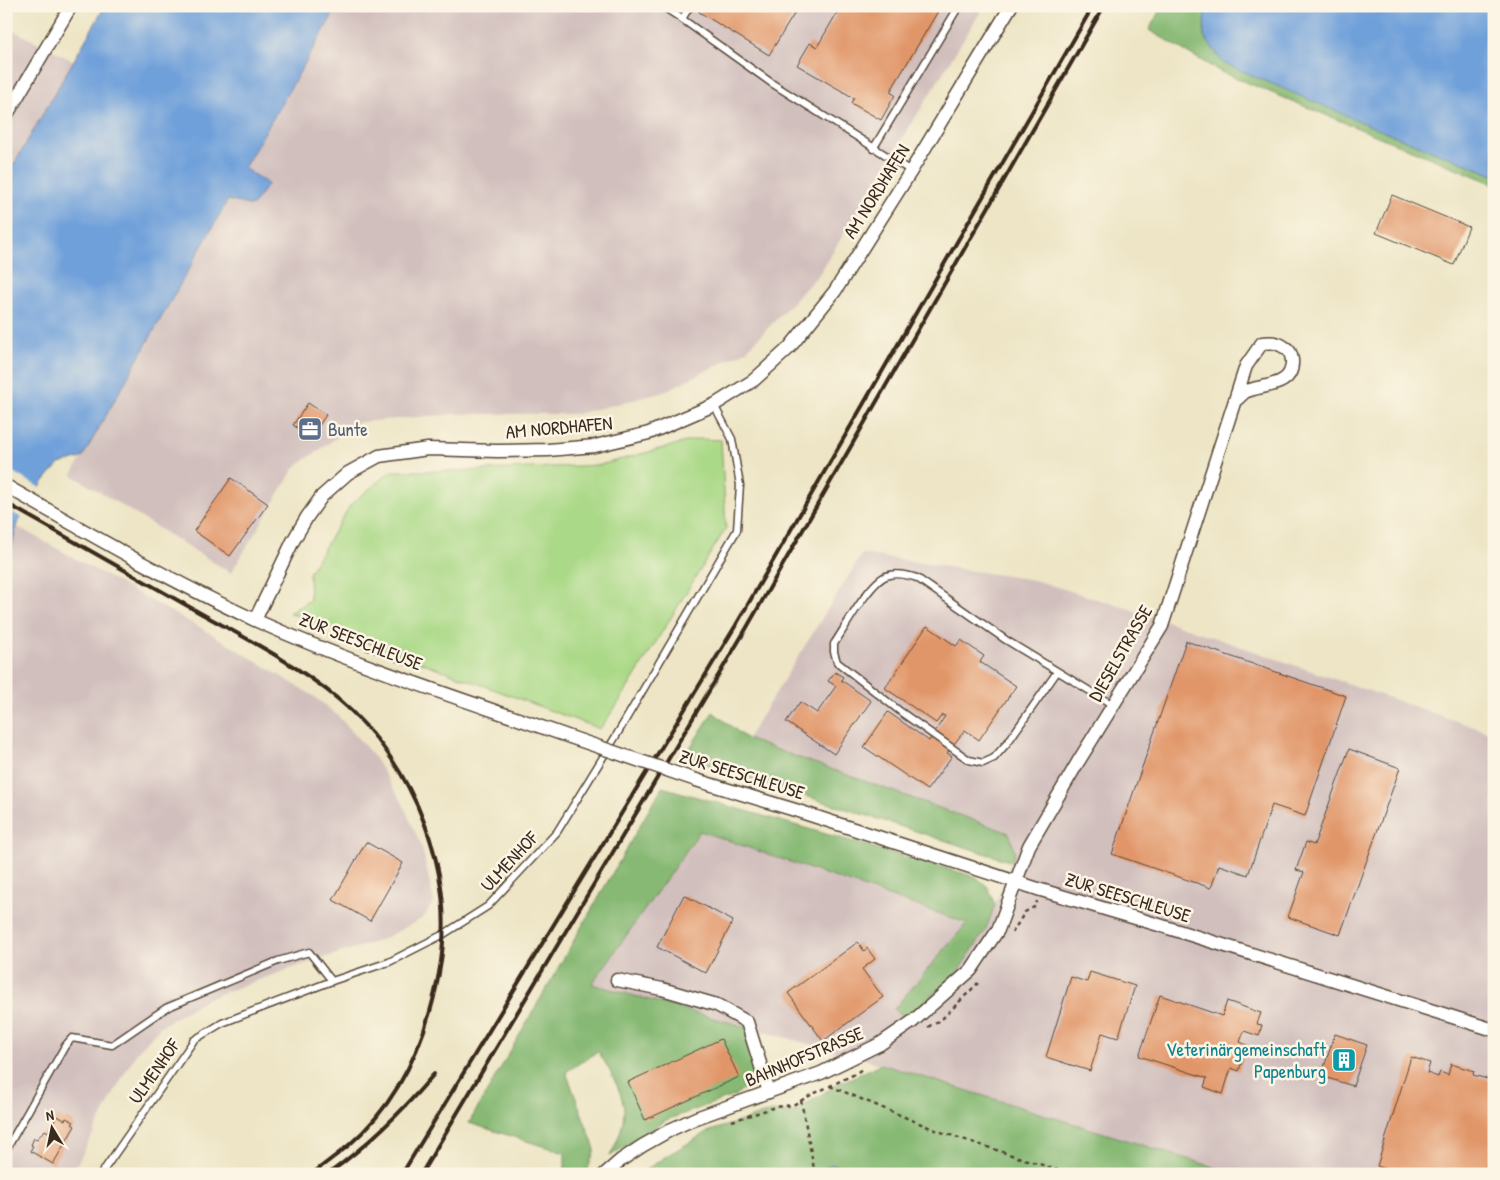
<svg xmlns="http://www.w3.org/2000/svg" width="1500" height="1180" font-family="'Patrick Hand',sans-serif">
  <rect width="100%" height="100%" fill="#fcf5e5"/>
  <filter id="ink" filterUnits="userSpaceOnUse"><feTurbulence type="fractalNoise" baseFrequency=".02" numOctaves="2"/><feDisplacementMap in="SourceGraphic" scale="10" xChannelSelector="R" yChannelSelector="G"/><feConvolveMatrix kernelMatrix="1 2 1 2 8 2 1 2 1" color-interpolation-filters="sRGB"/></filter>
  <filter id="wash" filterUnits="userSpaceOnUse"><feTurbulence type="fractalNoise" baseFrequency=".0096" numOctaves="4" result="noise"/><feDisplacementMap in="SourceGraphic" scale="20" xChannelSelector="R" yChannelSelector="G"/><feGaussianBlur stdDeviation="1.12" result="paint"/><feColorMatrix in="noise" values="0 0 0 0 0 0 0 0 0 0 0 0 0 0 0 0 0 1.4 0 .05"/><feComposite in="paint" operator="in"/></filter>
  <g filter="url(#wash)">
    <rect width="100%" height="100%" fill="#ede5c5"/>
    <!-- industrial -->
    <g fill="#d1bfbd">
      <polygon points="338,6 984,6 819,274 746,351 661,393 577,414 455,414 359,422 295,467 231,573 72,475 229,200 267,185 244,168"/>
      <polygon points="6,27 74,61 6,178"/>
      <polygon points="16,526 215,636 315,697 338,716 372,754 402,802 422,848 434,902 423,918 381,940 298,966 206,999 160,1027 137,1052 123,1076 72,1174 6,1174 6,561 11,552"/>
      <polygon points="862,554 1034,580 1149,615 1494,734 1494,1174 1236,1174 881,1064 592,984 700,831 968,923 894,1009 904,1019 957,973 985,931 1015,852 1009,833 747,739"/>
    </g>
    <!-- green -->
    <polygon fill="#aad987" stroke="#728252" points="697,439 721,440 726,528 619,702 600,729 289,613 310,600 309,573 351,504 391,471 461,471 600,465"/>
    <!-- forest -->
    <g fill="#87b974" stroke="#617249">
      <polygon points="1162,6 1205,6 1204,36 1385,132 1494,175 1494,184 1221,72 1149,30"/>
      <polygon points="713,712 747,739 1009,833 1015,852 1012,862 684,757"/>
      <path d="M662 787 976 877 988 887 995 905 985 931 957 973 904 1020 894 1009 967 923 700 831 592 984 746 1027 754 1065 751 1083 736 1095 666 1120 610 1156C617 1142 623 1128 624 1112 624 1094 607 1065 598 1051L566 1072 595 1149 586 1174H565V1153L469 1123Z"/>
      <polygon points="881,1064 1236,1174 863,1174 831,1164 825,1168 825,1174 640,1174 663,1158 707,1132 773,1111 792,1113 838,1084"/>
    </g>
    <!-- water -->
    <g fill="#6fa0da" stroke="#55657c">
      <polygon points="105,6 338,6 244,168 268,184 252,206 228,200 82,458 59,464 44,481 16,526 11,552 6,561 6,178"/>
      <polygon points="1205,6 1494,6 1494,175 1385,132 1223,63 1204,36"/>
      <polygon points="831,1164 863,1174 825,1174 825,1168"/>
    </g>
    <!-- pier -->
    <polygon fill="#ede5c5" points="6,468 42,489 24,519 6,509"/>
    <g id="blocks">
      <!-- building -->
      <g fill="#e19669">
        <polygon points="702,6 799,6 769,55 699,12"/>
        <polygon points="841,6 941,6 890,92 895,95 881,120 851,103 854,98 797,65 810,43 817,47"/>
        <polygon points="1392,195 1469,227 1454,265 1376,233"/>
        <polygon points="308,403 326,415 309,441 300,435 302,431 293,425"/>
        <polygon points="231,478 268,504 230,556 194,531"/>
        <polygon points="927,626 956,646 961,640 984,656 980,662 1016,686 979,740 965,730 947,753 952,756 927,790 864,747 888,712 929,741 945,716 942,715 936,723 885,688"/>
        <polygon points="1186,641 1346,696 1305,816 1272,805 1248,875 1219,865 1211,888 1112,854"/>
        <polygon points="835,672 843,677 841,680 871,701 834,754 786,722 800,702 817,713 836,686 828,681"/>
        <polygon points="1349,749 1400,768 1340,935 1288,917 1304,872 1296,870 1306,842 1314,845"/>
        <polygon points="366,842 403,863 370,921 333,900"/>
        <polygon points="684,895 733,921 706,973 657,947"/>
        <polygon points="858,942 864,951 867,948 875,959 862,969 883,997 823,1041 788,993"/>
        <polygon points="1090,972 1135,986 1118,1038 1102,1033 1090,1071 1046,1057 1071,977 1087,982"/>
        <polygon points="1160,995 1222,1016 1227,1001 1261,1013 1257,1024 1262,1025 1259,1036 1244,1031 1240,1042 1247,1045 1239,1071 1231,1068 1223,1094 1204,1087 1207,1078 1139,1056"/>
        <polygon points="1335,1034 1367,1045 1353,1086 1321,1076"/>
        <polygon points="721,1039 739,1077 645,1120 628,1082"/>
        <polygon points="1411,1057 1430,1063 1427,1073 1438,1077 1440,1072 1448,1075 1451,1064 1474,1071 1473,1075 1494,1081 1494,1174 1401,1174 1377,1166"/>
        <polygon points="57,1116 65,1120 66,1118 74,1122 72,1124 75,1126 53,1164 30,1151 33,1146 31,1145 34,1138 37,1139 45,1130 48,1132"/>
      </g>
    </g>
  </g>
  <g filter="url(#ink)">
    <use href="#blocks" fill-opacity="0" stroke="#564637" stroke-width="1"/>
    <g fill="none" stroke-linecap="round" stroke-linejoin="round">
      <defs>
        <g id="lane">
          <polyline points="662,6 682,19"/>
          <polyline points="690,6 682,19 773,84 911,171"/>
          <polyline points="873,149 959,6"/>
          <path d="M1057 672 1008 742 994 758 983 763 969 760 901 712 837 662 834 652V644C845 628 869 583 886 576 896 572 908 575 917 578L1006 640 1113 705"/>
          <polyline points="6,1150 65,1046 72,1038 112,1045 166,1008 278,961 309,952 332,981"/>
          <polyline points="101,1174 194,1040 222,1023 332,981 389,962 444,934 488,906 557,832 616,736 737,530 740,485 732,439 714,405"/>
        </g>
        <g id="street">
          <polyline points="6,116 71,6"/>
          <path d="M6 486C88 533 170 581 255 620 357 666 465 700 570 737"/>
          <polyline points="255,620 293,541 307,517 322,496 348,473 379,456 428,449 497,451 548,450 595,446 649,433 714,405 754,380 789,348 835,291 911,171 1011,6"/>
          <polyline points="696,780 795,810 1041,890 1159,925 1494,1030"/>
          <polyline points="617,980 662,989 717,1005 747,1022 769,1092"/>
          <path d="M605 1174 621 1160 642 1146 672 1129 696 1118 821 1073 880 1044 912 1022 971 970 998 930 1029 846 1078 762 1162 626 1246 366 1262 343C1271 342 1277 342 1284 347 1290 350 1291 354 1292 360 1294 389 1260 384 1245 392 1242 394 1239 398 1236 400"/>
        </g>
      </defs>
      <!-- lane casing -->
      <use href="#lane" stroke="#564637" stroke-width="9"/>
      <!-- street casing -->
      <use href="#street" stroke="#564637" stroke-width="15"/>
      <!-- path -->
      <g stroke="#564637" stroke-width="2.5" stroke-dasharray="4 4" stroke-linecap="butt">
        <polyline points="313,629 408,665"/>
        <polyline points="1012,933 1025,912 1036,906 1037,901"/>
        <polyline points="928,1027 943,1018 978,983"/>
        <polyline points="830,1086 938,1131 1070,1174"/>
        <polyline points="801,1100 815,1174"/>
        <polyline points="732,1121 776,1107 793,1105 811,1095 855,1074 862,1069"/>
      </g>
      <!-- lane -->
      <use href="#lane" stroke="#fff" stroke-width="6"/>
      <!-- street -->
      <use href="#street" stroke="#fff" stroke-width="12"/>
      <!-- rail -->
      <g stroke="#3b2a1e" stroke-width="4">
        <path d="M6 503C66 537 126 571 186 605 237 634 293 661 338 699 415 764 458 874 439 973 427 1038 400 1101 349 1145 337 1155 324 1164 312 1174"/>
        <path d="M328 1174C368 1145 402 1112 434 1074"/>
        <polyline points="402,1174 736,625 1093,6"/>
        <polyline points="421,1174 746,629 1104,6"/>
      </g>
      <defs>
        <polyline id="street-bridge" points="570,737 696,780"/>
      </defs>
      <!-- street-bridge casing -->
      <use href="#street-bridge" stroke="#564637" stroke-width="15" stroke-linecap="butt"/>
      <!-- street-bridge -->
      <use href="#street-bridge" stroke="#fff" stroke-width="12"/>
    </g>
  </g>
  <!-- icons -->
  <defs>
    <symbol id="office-square" viewBox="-11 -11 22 22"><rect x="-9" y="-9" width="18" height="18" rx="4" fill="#5c6f8a" stroke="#fcf5e5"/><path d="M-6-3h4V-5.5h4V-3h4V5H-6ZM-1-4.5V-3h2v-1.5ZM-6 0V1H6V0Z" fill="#fff"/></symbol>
    <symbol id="building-square" viewBox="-11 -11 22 22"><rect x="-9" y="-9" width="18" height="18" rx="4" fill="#0f9aa8" stroke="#fcf5e5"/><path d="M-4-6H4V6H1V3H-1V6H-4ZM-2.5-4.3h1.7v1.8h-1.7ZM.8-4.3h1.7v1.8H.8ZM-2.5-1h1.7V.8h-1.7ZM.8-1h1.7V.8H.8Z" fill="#fff"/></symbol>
  </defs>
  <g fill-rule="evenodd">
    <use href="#office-square" x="296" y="415" width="28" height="28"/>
    <use href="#building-square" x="1330" y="1046" width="28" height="28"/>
  </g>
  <g text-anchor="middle" stroke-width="5" stroke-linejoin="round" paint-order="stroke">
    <!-- street labels -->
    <g font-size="19" fill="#3b2a1e" stroke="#fcf5e5">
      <text transform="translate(876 191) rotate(-58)" y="7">AM NORDHAFEN</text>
      <text transform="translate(559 427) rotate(-5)" y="7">AM NORDHAFEN</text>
      <text transform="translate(361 641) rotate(21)" y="7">ZUR SEESCHLEUSE</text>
      <text transform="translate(1120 653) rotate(-60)" y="7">DIESELSTRASSE</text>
      <text transform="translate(742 774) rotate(17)" y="7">ZUR SEESCHLEUSE</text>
      <text transform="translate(509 861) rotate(-47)" y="7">ULMENHOF</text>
      <text transform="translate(1128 897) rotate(17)" y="7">ZUR SEESCHLEUSE</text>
      <text transform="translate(804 1056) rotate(-23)" y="7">BAHNHOFSTRASSE</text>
      <text transform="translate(154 1071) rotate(-55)" y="7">ULMENHOF</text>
    </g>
    <!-- service labels -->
    <g font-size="19" fill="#4e5e75" stroke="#fcf5e5" text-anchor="start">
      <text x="328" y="436">Bunte</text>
    </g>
    <!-- culture labels -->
    <g font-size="19" fill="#0d838f" stroke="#fcf5e5" text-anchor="end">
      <text x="1326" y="1056">Veterinärgemeinschaft<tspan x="1326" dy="22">Papenburg</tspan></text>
    </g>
  </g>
  <!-- margin -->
  <rect width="1500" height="1180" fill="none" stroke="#fcf5e5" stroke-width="25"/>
  <!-- north arrow -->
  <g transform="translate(52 1128) rotate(350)" stroke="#fcf5e5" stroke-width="4" paint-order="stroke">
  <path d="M0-4L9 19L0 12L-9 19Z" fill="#3b2a1e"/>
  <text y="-8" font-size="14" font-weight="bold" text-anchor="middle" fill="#3b2a1e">N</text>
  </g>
</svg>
